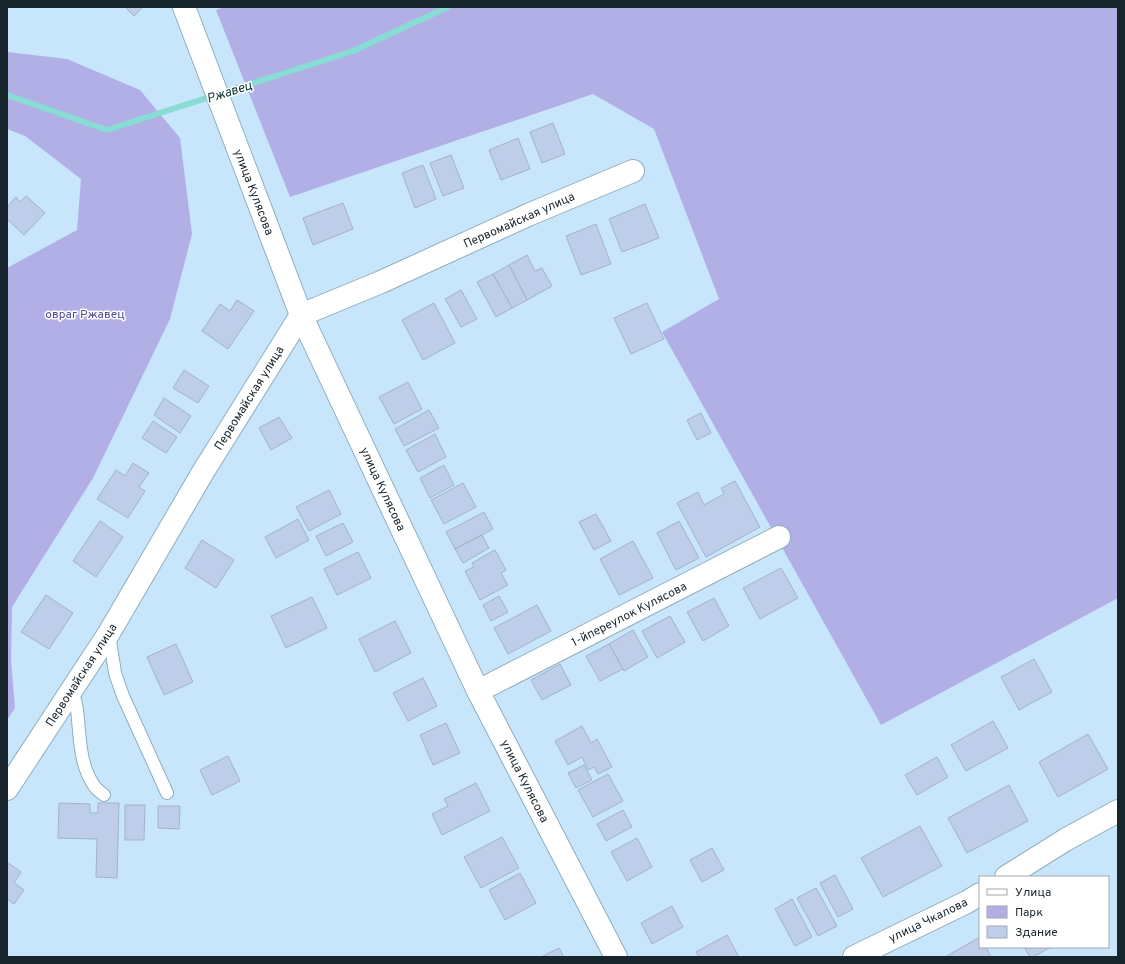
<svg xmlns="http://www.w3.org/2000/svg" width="1125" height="964" font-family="Overpass,sans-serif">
  <rect width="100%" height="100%" fill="#c7e6fb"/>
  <!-- green -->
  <g fill="#b1afe6">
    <polygon points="225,7 1118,7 1118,598 881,725 662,332 719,299 654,129 593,94 290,197 216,10"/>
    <polygon points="7,52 67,59 140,90 180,138 192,234 170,319 93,478 12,607 11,660 15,708 7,720 7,268 77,230 81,179 25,136 7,129"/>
  </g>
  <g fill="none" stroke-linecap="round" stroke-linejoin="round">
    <!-- stream -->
    <polyline stroke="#87dcd4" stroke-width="6" points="7,95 107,130 353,51 448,7"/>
  </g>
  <!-- building -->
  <g fill="#beceea" stroke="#a2b2cd">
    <polygon points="125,7 143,7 134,16"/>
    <polygon points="553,123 565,154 542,163 530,132"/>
    <polygon points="518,138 530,169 501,180 489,150"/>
    <polygon points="451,155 464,188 443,196 430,163"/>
    <polygon points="423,165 436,199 415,208 402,173"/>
    <polygon points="26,196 45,213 24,235 7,219 7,207 16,197 20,202"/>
    <polygon points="343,203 353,229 313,245 303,218"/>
    <polygon points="645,204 659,238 622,252 609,219"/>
    <polygon points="596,224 611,264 581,275 566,236"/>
    <polygon points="527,255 535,271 542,268 552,286 527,300 509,265"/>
    <polygon points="509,265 527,300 512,308 493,274"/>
    <polygon points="493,274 512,308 496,317 477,282"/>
    <polygon points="461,290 477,319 461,327 445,299"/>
    <polygon points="237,300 254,311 228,349 202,331 220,304 230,311"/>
    <polygon points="434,303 455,343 423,360 402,320"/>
    <polygon points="647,303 664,339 631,354 614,318"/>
    <polygon points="184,370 209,386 198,403 173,388"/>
    <polygon points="408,382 422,409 394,424 379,397"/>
    <polygon points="164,398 191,416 180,433 154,415"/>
    <polygon points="429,410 439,428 404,446 395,429"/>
    <polygon points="701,413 711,433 697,440 687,420"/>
    <polygon points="279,417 292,438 271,450 259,428"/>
    <polygon points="153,421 177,437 166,453 142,438"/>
    <polygon points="435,434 446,457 418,472 406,450"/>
    <polygon points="133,463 149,473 139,487 145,491 128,518 97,499 116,470 125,476"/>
    <polygon points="444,465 454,485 430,498 420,478"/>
    <polygon points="735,481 760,527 706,557 677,503 698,492 704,505 724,494 721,488"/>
    <polygon points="463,483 476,507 444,524 431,500"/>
    <polygon points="329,490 341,514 309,531 296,507"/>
    <polygon points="484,512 493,529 455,549 446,532"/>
    <polygon points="596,514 611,541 594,550 579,522"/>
    <polygon points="298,519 309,540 276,558 265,537"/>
    <polygon points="100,521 123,537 96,577 73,561"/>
    <polygon points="679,521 699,558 676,570 657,533"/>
    <polygon points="343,523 353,542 326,556 316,536"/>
    <polygon points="482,535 489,548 463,563 455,549"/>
    <polygon points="202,540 234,560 216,588 185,568"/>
    <polygon points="633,541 653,578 619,595 600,559"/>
    <polygon points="495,550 506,570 501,573 508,585 480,600 465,571 474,567 472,563"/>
    <polygon points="358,552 371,578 337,595 324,569"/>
    <polygon points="781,568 798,598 760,619 743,588"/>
    <polygon points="46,595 73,613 49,649 21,632"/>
    <polygon points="499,596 508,612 491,621 483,605"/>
    <polygon points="312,597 327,628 286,648 271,616"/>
    <polygon points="714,598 729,626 703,641 687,612"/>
    <polygon points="537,605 551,631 508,654 494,628"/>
    <polygon points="670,616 685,642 657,658 642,631"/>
    <polygon points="395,621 411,653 375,672 359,639"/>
    <polygon points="633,630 648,657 624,671 609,644"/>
    <polygon points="176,644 193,682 164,695 147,657"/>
    <polygon points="609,644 623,669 600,681 586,656"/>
    <polygon points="1034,659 1052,692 1019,710 1001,677"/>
    <polygon points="560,664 571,685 542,700 531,680"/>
    <polygon points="423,678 437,706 408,721 393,693"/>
    <polygon points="993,721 1008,748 966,771 951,745"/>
    <polygon points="446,723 460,753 433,765 420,735"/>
    <polygon points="582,726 591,743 597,739 612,767 598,774 594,767 588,770 582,757 568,765 555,741"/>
    <polygon points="1088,734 1108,769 1058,797 1039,762"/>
    <polygon points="228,756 240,781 212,795 200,770"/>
    <polygon points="937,757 948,777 917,795 905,775"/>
    <polygon points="584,765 592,780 576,788 568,773"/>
    <polygon points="608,774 623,801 593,817 578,790"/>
    <polygon points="476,783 490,811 442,835 432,814 448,806 444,799"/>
    <polygon points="1009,785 1028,821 967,853 948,818"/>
    <polygon points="59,803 90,804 90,813 98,813 98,803 119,803 117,878 96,877 97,839 58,838"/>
    <polygon points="125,805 145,805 144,840 125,840"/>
    <polygon points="158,806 180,806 179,829 158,828"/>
    <polygon points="623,810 632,827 606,841 597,824"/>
    <polygon points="920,826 942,866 883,897 861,858"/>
    <polygon points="502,837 519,868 481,888 464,857"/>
    <polygon points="637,838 652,867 627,881 611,852"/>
    <polygon points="712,848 724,870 702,882 690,860"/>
    <polygon points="7,862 21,872 14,883 24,890 14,904 7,899"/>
    <polygon points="520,873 536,903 505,920 489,890"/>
    <polygon points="835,875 853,909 838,917 820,883"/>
    <polygon points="816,888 837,926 818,936 797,898"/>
    <polygon points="792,899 812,937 795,946 775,909"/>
    <polygon points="672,906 683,927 652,944 641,923"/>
    <polygon points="727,935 739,957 699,957 696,952"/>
    <polygon points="980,937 980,947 986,947 991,957 945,957"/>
    <polygon points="1024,947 1051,947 1033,957 1030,957"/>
    <polygon points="559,948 564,957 541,957"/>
  </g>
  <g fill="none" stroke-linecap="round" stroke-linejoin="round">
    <defs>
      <g id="lane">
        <polyline points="109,634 115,673 123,696 167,793"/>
        <path d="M72 689C74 696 76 703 77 710 80 734 79 763 93 784 95 788 100 792 104 795"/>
      </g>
      <g id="street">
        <polyline points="184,7 301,315 478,691 616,957"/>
        <polyline points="478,691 779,537"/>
        <polyline points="7,789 109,633 203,472 301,315 381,282 528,215 633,171"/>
        <polyline points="1006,877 1065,840 1118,811"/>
        <polyline points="854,957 967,902 980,894"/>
      </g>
    </defs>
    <!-- lane casing -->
    <use href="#lane" stroke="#8fadc0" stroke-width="14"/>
    <!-- street casing -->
    <use href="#street" stroke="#8fadc0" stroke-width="24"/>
    <!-- lane -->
    <use href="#lane" stroke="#fff" stroke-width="12"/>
    <!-- street -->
    <use href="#street" stroke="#fff" stroke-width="22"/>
  </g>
  <g text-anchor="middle" stroke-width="3" stroke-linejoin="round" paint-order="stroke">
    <!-- street labels -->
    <g font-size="12" fill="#19252c" stroke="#fff">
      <text transform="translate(254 192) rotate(69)" y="4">улица Кулясова</text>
      <text transform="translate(519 220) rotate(-24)" y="4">Первомайская улица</text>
      <text transform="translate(249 398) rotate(-58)" y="4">Первомайская улица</text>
      <text transform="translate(383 489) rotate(65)" y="4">улица Кулясова</text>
      <text transform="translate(629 614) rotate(-27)" y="4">1-йпереулок Кулясова</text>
      <text transform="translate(81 675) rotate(-57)" y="4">Первомайская улица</text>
      <text transform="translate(525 781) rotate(63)" y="4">улица Кулясова</text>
      <text transform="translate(928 920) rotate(-26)" y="4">улица Чкалова</text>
    </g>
    <!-- park labels -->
    <g font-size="12" fill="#534b93" stroke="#fff">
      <text x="85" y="318">овраг Ржавец</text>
    </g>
    <!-- water labels -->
    <g font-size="13" font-style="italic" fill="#093431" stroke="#fff">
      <text transform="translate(229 91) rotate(-18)" y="5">Ржавец</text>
    </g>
  </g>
  <!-- border -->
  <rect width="1125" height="964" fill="none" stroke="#19252c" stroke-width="16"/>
  <!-- legend -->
  <rect x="979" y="876" width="130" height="72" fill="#ffffff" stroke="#a3a8ab"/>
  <rect x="987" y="889" width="20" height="6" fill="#ffffff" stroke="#a3a8ab"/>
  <text x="1015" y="896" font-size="12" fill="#19252c">Улица</text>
  <rect x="987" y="906" width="20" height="12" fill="#b1afe6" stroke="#a3a8ab"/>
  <text x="1015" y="916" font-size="12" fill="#19252c">Парк</text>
  <rect x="987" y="926" width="20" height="12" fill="#beceea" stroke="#a3a8ab"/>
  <text x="1015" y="936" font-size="12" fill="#19252c">Здание</text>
</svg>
